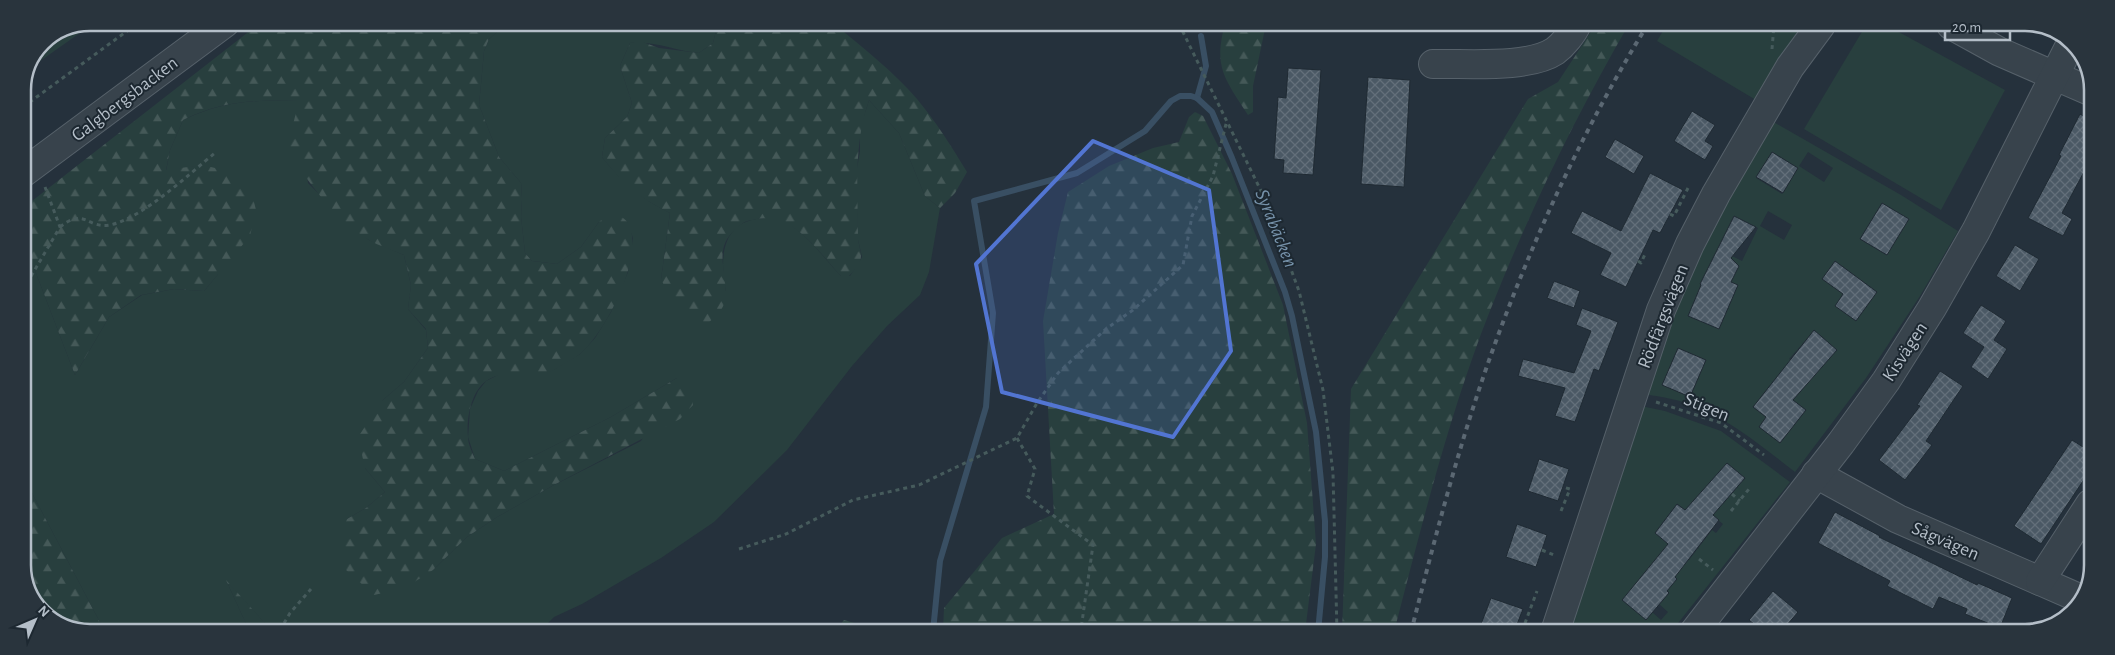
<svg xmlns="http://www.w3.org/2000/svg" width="2115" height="655" font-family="'Alegreya Sans',sans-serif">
  <defs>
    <pattern id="forest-firs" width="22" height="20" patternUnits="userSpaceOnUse" patternTransform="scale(1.25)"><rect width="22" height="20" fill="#283f3e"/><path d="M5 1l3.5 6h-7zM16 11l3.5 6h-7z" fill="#455958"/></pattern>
    <pattern id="building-cross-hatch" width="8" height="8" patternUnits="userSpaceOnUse" patternTransform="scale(1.25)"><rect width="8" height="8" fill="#4b5965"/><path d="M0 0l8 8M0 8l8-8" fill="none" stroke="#636f7a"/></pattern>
  </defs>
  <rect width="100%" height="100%" fill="#25313c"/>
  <!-- green -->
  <g fill="#283f3e" fill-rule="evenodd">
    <path d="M523 23H718L713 43 699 53C676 51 652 40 630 43L620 66 632 103 627 117 605 138 602 157C621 181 643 200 670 213L661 280 726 291C720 262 720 225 756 219 764 218 775 217 782 220 806 232 823 257 841 276H850L862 257 858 240 856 174 860 151V128L869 100 899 133 925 196 940 208 929 272 920 295 887 326 852 366 787 450 714 522 661 558 582 604 554 617 540 631 271 630 227 582 249 630H104L23 476V239L75 375 109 317 142 295 174 289 204 291 218 274 197 166 166 171 170 150 183 120C222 101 257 99 300 101L308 183 346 221 369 240 404 255 411 285 408 309 426 330 428 348 404 382 383 400 365 468 385 492 366 508 347 519 433 570 467 537 497 517 552 486 641 441 677 378 611 417 504 471 475 459 468 437 470 409 478 391 486 381 500 374H546L580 354 595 338 611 312 628 272 633 238 627 222H599L581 247 557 264 532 261 525 253 521 217 522 199 521 183 499 157 479 105 484 51 489 39 506 24 521 29Z"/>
    <polygon points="1667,24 1814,25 1761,103 1657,41"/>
    <polygon points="1866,25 1886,25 2005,90 1941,210 1804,129"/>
    <path d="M1770 120 1901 195 1958 231 1920 296 1866 378 1795 472C1764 448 1733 422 1697 407 1681 400 1662 397 1644 394L1651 369 1697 255ZM1772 152 1792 165V178L1782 194 1756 178ZM1808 152 1833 168 1824 182 1799 166ZM1882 203 1908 219 1886 255 1860 239ZM1768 211 1792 225 1784 240 1760 226ZM1734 216 1758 228 1742 261 1718 249ZM1835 261 1877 292 1856 321 1835 306 1843 294ZM1707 271 1738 285 1719 329 1688 316ZM1814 331 1811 378 1789 359ZM1678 348 1706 360 1690 397 1662 385ZM1771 384 1806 410 1780 443 1759 427 1766 417 1753 407Z"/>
    <path d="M1641 406 1665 411 1721 431 1790 482 1671 632H1567ZM1727 463 1745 478 1723 504 1705 488ZM1677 504 1691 514 1699 504 1723 524 1716 533 1712 530 1689 560 1655 533ZM1655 560 1669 593 1659 604 1668 612 1661 620 1652 612Z"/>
  </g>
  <!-- forest -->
  <g fill="url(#forest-firs)">
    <polygon points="90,23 94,23 33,66 43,42"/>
    <path d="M260 23H402L404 27 413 32 430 23H523L522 29 506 24 489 39 484 51 479 105 499 157 521 183 522 199 521 217 525 253 532 261 557 264 581 247 599 222 613 211C617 215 625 218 628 223 646 254 606 331 581 353 576 358 556 368 549 373 535 381 507 366 486 381 471 392 466 419 468 437 468 444 472 452 475 459L504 471 611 417 677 378 692 390 693 405 680 419 552 486 497 517 467 537 433 570 405 588 374 595 346 570 339 539 347 519 366 508 385 492 365 468 358 437 383 400 404 382 428 348 426 329 408 309 411 285 404 255C393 250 379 246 369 240 334 218 308 183 287 148L299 101C258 99 220 101 183 120L170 150 166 170 202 165 224 170 251 190 256 210 250 236 204 291 174 289 141 295 109 317 75 375 23 239V208Z"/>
    <path d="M718 23H832L837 26C864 49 894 72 917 99 936 122 952 147 967 172L955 193 940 208 925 196 899 133 869 100C853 146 858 191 858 237 858 244 861 250 861 256 861 263 854 271 849 276H841C819 253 794 212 757 219 752 220 748 220 743 223 735 229 727 236 724 246 718 266 733 292 721 310 717 316 710 321 705 326L684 318 661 280 670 213C637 196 625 186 602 157L605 138 627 117 632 103 620 66 630 43 640 41 659 48 699 53 713 43Z"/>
    <path d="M1225 24H1266L1253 86V112L1248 115C1225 79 1213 67 1225 24Z"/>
    <path d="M1596 24H1629C1571 124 1522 227 1481 334 1445 431 1420 532 1394 632H1342L1351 389 1528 99 1558 82Z"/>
    <polygon points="1195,112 1203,116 1232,174 1283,305 1307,423 1316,544 1305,632 943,631 944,608 1002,538 1054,514 1043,321 1058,233 1068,192 1109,166 1153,148 1179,142 1189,117"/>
    <polygon points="23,476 104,630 73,630 37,606 23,569"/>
    <polygon points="226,580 271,630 249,630"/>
    <polygon points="844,620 883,631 835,631"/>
  </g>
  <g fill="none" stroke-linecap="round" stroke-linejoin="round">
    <!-- stream -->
    <g stroke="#394f63" stroke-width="6">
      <polyline points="1197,98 1206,66 1201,36"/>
      <polyline points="933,631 940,561 986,407 993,313 974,201 1077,173 1145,131 1171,101 1180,96 1191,96 1197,98 1212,112 1232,158 1285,292 1292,316 1316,432 1325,521 1325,557 1318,632"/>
    </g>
  </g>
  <!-- building -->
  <g fill="url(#building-cross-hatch)" stroke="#1f2a33">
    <polygon points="1288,68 1321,70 1313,175 1283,173 1284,160 1274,159 1278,97 1286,98"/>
    <polygon points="1368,77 1410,80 1404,187 1361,184"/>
    <polygon points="1692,111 1715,125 1705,141 1713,146 1705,160 1674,141"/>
    <polygon points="2080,114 2092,121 2092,172 2086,168 2062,213 2072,219 2063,236 2028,218 2061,156 2059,155"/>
    <polygon points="1615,139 1644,156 1634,174 1605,157"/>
    <polygon points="1772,152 1798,168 1783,193 1756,177"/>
    <polygon points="1650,173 1683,190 1660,233 1653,230 1626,287 1600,275 1611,253 1571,233 1582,211 1621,231"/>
    <polygon points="1882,203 1909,219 1887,255 1860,239"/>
    <polygon points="1734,216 1756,227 1731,258 1739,266 1731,282 1738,285 1719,329 1688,316 1701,285 1700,284"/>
    <polygon points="2015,245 2039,259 2020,291 1996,276"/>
    <polygon points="1835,261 1877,292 1856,321 1835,306 1843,294 1822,279"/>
    <polygon points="1554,281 1580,291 1574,308 1547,298"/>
    <polygon points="1981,305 2006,321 1994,340 2007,349 1988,379 1971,367 1984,347 1963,333"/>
    <polygon points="1582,308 1618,322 1599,371 1594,369 1575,422 1555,416 1565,388 1518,376 1523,359 1574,373 1591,331 1576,325"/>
    <polygon points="1814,330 1837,350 1793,400 1806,410 1780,443 1759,427 1766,417 1753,407"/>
    <polygon points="1678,348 1706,360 1690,397 1662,385"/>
    <polygon points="1940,371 1963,386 1926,441 1932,445 1905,480 1879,460 1920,406 1917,405"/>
    <polygon points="2072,440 2091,452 2091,469 2041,544 2014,526"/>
    <polygon points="1539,459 1569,469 1558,501 1528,491"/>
    <polygon points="1727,463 1745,478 1713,515 1719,520 1675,577 1677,579 1667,591 1669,593 1646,620 1622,600 1668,544 1655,533 1677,504 1685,510"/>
    <polygon points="1835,512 1880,536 1879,537 1977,585 1978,583 2012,598 2000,628 1965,614 1967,609 1939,597 1933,609 1887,586 1890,581 1818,543"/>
    <polygon points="1517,524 1547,535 1536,567 1506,557"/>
    <polygon points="1773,591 1798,612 1781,632 1764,632 1749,620"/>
    <polygon points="1491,598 1523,609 1514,632 1478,632"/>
  </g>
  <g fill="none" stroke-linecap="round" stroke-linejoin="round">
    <defs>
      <g id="minor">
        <polyline points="1951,25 2000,52 2092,92"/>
        <path d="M1433 64C1466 63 1528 69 1555 51 1563 45 1573 33 1577 24"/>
        <polyline points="23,173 225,23"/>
        <polyline points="1816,474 1898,519 2079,598"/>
        <polyline points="2040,581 2090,504"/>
        <polyline points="1555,632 1661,310 1690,244 1716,194 1790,67 1821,25"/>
        <polyline points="1694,632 1841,443 1886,381 1932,308 1976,231 2071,43"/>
      </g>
    </defs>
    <!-- minor casing -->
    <use href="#minor" stroke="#56616a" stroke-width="30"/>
    <!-- path -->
    <g stroke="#465b5c" stroke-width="3" stroke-dasharray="4 4" stroke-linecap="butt">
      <polyline points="1179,24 1265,199 1299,291 1323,390 1333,473 1337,632"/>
      <polyline points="1772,49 1774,25"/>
      <polyline points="23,107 138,23"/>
      <polyline points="1670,214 1674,216 1688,188"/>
      <path d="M60 227C85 207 87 229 110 225 143 218 189 174 215 153"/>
      <polyline points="1638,261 1641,263 1646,252"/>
      <polyline points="23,290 60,227 45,187"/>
      <polyline points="1656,402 1721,423 1764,455"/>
      <polyline points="1017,438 1035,469 1027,496 1093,545 1081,629 1079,631"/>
      <polyline points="1732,494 1740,501"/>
      <polyline points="1561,511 1570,489 1563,487"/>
      <polyline points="1731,511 1749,489"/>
      <polyline points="739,549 786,534 853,500 919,485 1017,438 1037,403 1058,373 1106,329 1133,310 1183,265 1192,216 1213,176 1227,120"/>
      <polyline points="1542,550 1554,555"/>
      <polyline points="1699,559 1713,570"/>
      <polyline points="1515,628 1522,631 1537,591"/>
      <polyline points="280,630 290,613 311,589"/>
    </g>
    <!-- minor -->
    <use href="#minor" stroke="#38434c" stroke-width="28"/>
    <!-- rail -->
    <path stroke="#5b6873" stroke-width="4" stroke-dasharray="5 5" stroke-linecap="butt" d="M1411 632C1436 534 1461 436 1496 341 1536 232 1586 124 1648 24"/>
  </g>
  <!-- marked area -->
  <path fill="#5275d2" fill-opacity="0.2" stroke="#5275d2" stroke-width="4" stroke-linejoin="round" d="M1093 141 1209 190 1231 351 1173 437 1002 392 976 264Z"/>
  <g text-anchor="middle" stroke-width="4" stroke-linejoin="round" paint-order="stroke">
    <!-- street labels -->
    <g font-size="19" fill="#b4bec8" stroke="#1d2831">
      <text transform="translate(124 98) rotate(-37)" y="7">Galgbergsbacken</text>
      <text transform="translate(1662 316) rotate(-69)" y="7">Rödfärgsvägen</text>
      <text transform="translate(1904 351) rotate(-57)" y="7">Kisvägen</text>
      <text transform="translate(1707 406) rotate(22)" y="7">Stigen</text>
      <text transform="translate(1946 540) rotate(23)" y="7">Sågvägen</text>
    </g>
    <!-- water labels -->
    <g font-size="20" font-style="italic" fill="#7692aa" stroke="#1d2831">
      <text transform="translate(1277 228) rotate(68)" y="7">Syrabäcken</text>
    </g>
  </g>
  <!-- crop -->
  <path d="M0 0H2115V655H0ZM90 31H2025A59 59 0 0 1 2084 90V565A59 59 0 0 1 2025 624H90A59 59 0 0 1 31 565V90A59 59 0 0 1 90 31Z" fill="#29343d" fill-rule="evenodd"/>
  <path fill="none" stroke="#b4bec8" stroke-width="2.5" d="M90 31H2025A59 59 0 0 1 2084 90V565A59 59 0 0 1 2025 624H90A59 59 0 0 1 31 565V90A59 59 0 0 1 90 31Z"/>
  <!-- north arrow -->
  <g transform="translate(35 620) rotate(45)" stroke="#1d2831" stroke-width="4" paint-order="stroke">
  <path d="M0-4L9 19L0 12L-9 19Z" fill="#b4bec8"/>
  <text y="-8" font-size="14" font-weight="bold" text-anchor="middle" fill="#b4bec8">N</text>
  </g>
  <!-- scale -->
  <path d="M1945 32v8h65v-8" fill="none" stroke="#b4bec8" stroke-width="2.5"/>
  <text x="1952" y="32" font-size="15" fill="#b4bec8" stroke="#1d2831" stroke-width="4" paint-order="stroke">20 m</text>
</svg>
